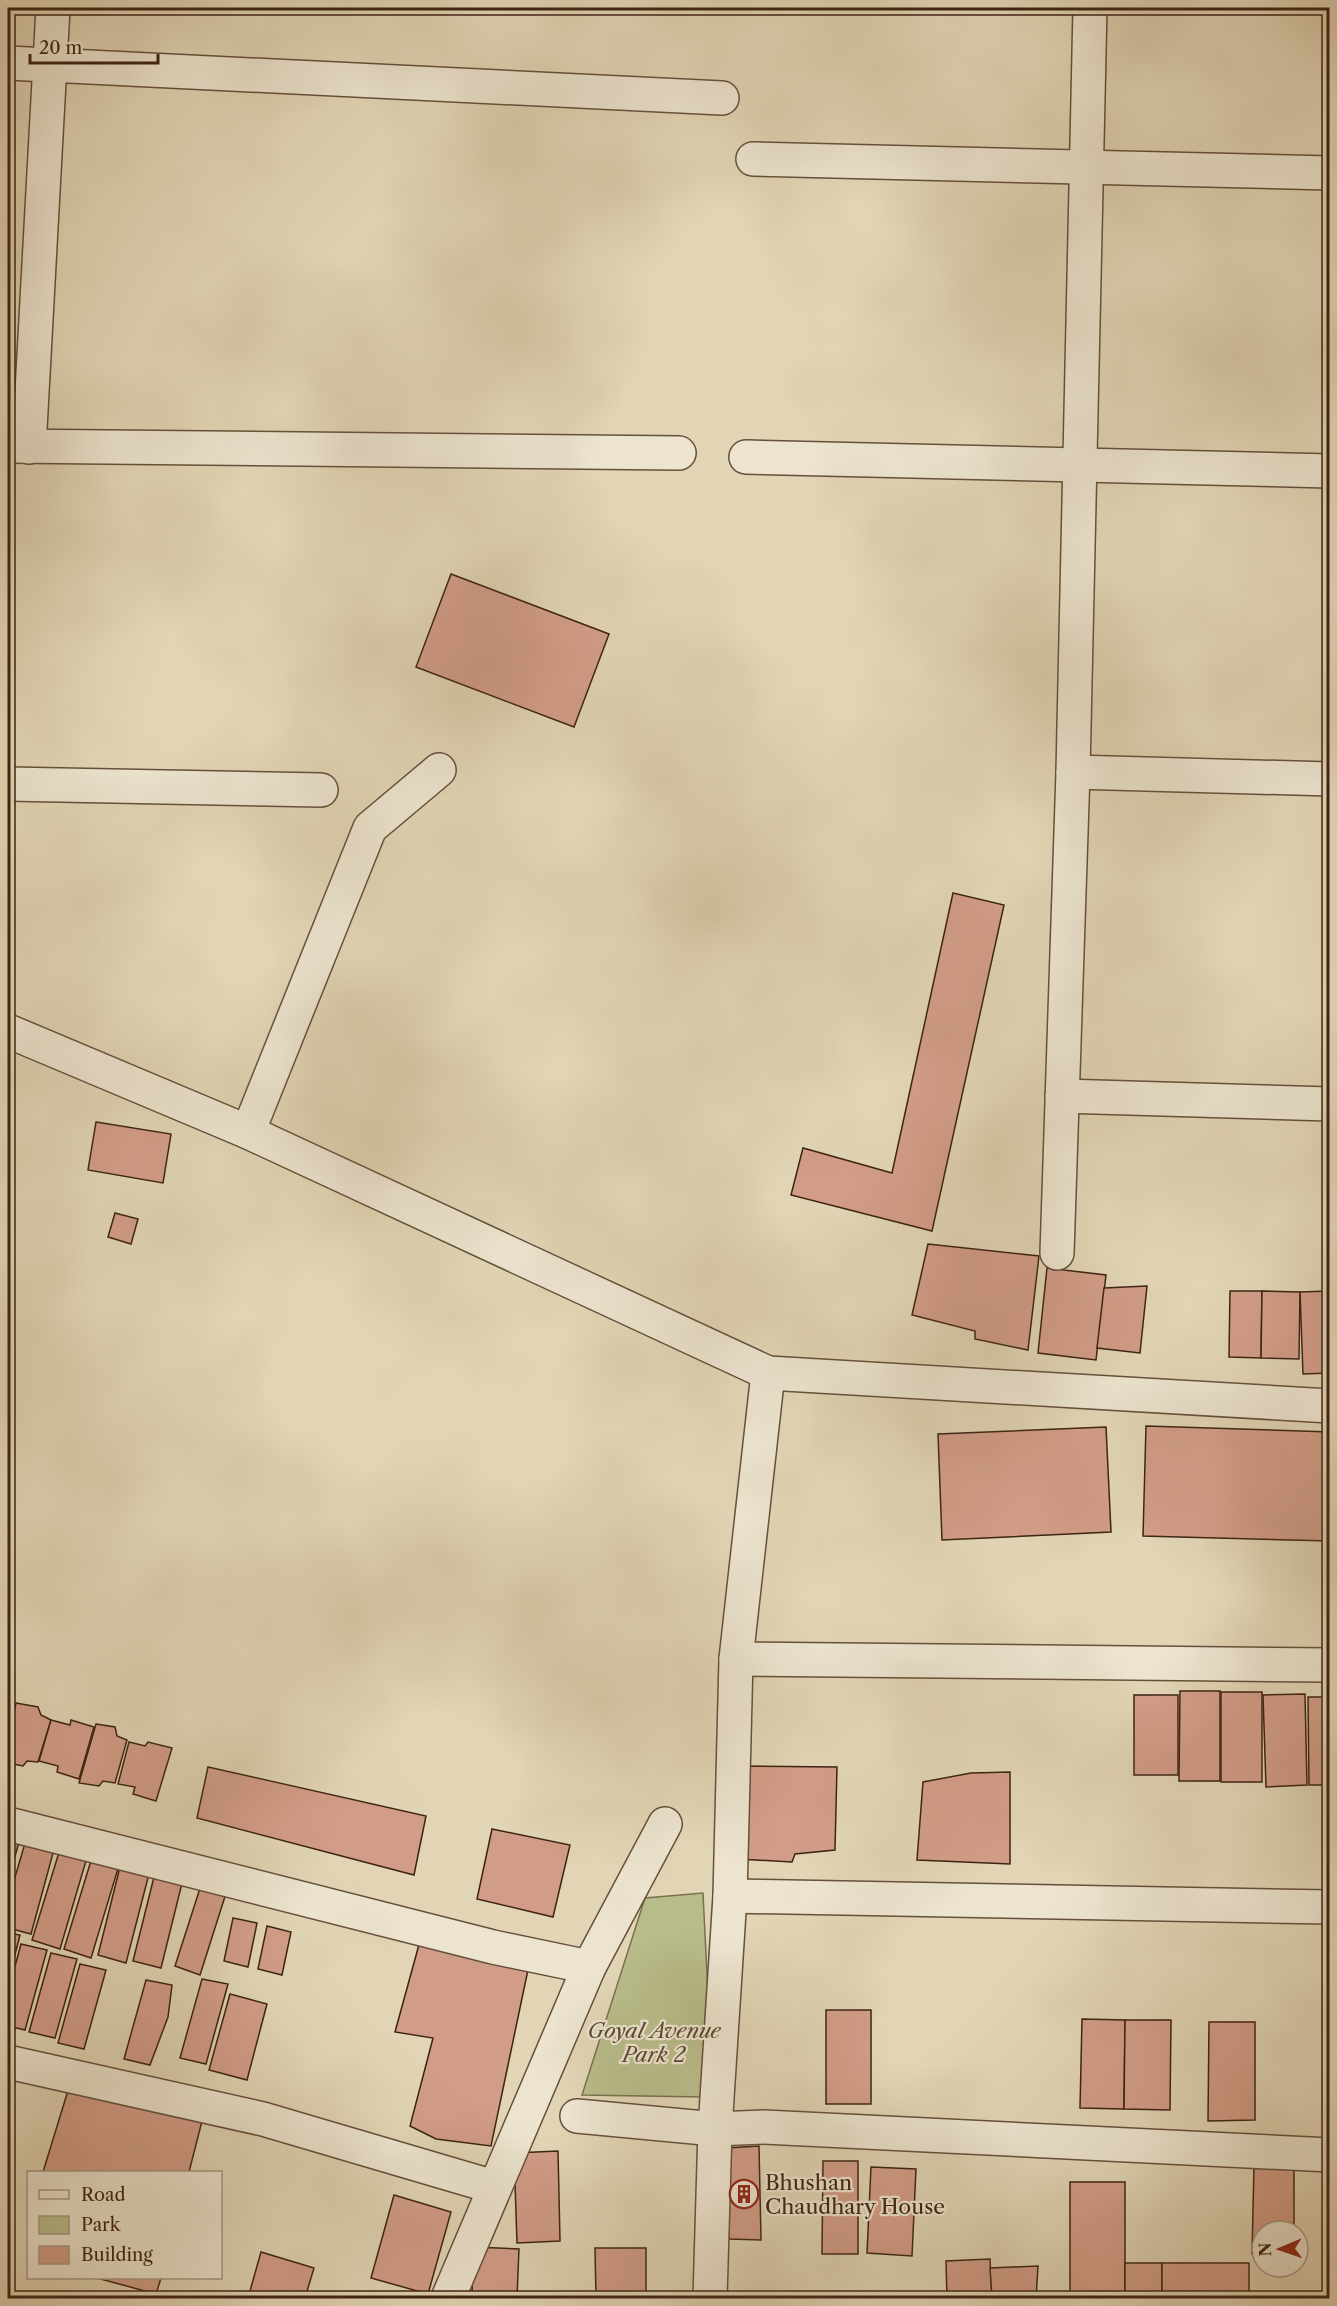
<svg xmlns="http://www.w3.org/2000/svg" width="1337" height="2306" viewBox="0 0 1337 2306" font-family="'Libre Caslon Text',serif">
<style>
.green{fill:#b8bc8a;stroke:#7a704f;stroke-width:1.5}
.building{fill:#d29d88;stroke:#3d2314;stroke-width:1.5}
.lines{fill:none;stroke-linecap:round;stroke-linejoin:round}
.minor-casing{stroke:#66503c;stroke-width:36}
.minor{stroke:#ece4cf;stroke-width:33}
.labels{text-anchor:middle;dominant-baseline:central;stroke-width:4.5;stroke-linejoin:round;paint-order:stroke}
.park-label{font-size:21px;font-style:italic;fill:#5c4932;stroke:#ece4cf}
.poi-label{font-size:21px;fill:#3d2314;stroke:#ece4cf;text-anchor:start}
</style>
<rect width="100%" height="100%" fill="#e1d5b5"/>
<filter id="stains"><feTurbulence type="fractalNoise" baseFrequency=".00333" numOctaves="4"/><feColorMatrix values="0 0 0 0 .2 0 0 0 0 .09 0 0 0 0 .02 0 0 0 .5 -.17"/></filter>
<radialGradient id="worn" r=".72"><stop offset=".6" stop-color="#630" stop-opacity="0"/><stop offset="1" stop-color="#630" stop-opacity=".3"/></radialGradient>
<polygon class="green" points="703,1893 708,1995 704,2097 582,2095 645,1898"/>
<g class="building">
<polygon points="451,574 609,634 574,727 416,667"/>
<polygon points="953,893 1004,905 932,1231 791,1195 803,1148 892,1173"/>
<polygon points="96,1122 171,1134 163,1183 88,1170"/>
<polygon points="115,1213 138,1219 131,1244 108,1237"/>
<polygon points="928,1244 1039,1256 1028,1350 975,1339 975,1331 912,1315"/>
<polygon points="1047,1268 1106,1275 1096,1360 1038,1353"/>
<polygon points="1147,1286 1140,1353 1097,1348 1104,1288"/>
<polygon points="1230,1291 1262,1291 1261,1358 1229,1357"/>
<polygon points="1262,1291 1300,1292 1299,1359 1261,1358"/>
<polygon points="1330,1291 1330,1373 1303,1374 1300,1292"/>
<polygon points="1146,1426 1330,1432 1330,1541 1143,1536"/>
<polygon points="1106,1427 1111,1532 942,1540 938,1434"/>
<polygon points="1180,1691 1220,1691 1220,1781 1179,1781"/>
<rect x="1221" y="1692" width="41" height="90"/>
<polygon points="1305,1694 1307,1785 1266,1787 1263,1695"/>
<rect x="1134" y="1695" width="44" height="80"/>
<polygon points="1308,1697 1330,1697 1330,1785 1309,1785"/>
<polygon points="16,1703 38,1707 41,1715 51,1720 38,1762 27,1761 23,1766 8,1763 8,1742"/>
<polygon points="51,1720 70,1725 71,1720 94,1727 79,1779 57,1772 58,1766 39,1761"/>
<polygon points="96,1724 115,1727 117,1736 127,1740 115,1783 103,1781 99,1786 79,1783"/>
<polygon points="129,1742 145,1746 148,1742 172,1748 156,1801 133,1794 135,1787 118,1784"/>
<polygon points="740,1766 837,1767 835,1850 795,1854 792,1862 739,1859"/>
<polygon points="208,1767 426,1816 414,1875 197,1818"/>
<polygon points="1010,1772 1010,1864 917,1860 923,1782 971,1773"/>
<polygon points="492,1829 570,1845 553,1917 477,1899"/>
<polygon points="8,1831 21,1834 8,1883"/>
<polygon points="28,1833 56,1842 31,1934 8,1928 8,1901"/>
<polygon points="61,1846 88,1854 60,1949 32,1940"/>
<polygon points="93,1854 120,1862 91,1958 64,1949"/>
<polygon points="122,1859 151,1866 126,1963 98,1955"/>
<polygon points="156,1869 184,1875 161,1968 133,1961"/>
<polygon points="203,1879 228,1887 200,1975 175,1966"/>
<polygon points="233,1918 257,1923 248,1967 224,1961"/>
<polygon points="267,1926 291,1932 282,1975 258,1969"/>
<polygon points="8,1933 20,1935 8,1982"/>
<polygon points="420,1941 529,1965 491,2146 436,2139 410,2126 433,2038 395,2032"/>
<polygon points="21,1944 47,1950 25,2030 8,2026 8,1992"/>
<polygon points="51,1953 77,1959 55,2038 29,2032"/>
<polygon points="80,1964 106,1970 84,2049 58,2043"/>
<polygon points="202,1979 228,1984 206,2064 180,2058"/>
<polygon points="146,1980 172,1985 168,2017 150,2065 124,2059"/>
<polygon points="230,1994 267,2004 247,2080 209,2070"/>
<rect x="826" y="2010" width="45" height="94"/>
<polygon points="1082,2019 1125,2020 1124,2109 1080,2108"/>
<polygon points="1125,2020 1171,2020 1170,2110 1124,2109"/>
<polygon points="1209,2022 1255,2022 1255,2120 1208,2121"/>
<polygon points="70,2084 202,2121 189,2172 43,2172"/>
<polygon points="759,2146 761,2240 729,2239 727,2148"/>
<polygon points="558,2151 560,2241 517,2243 514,2153"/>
<polygon points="823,2161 858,2161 858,2254 822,2254"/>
<polygon points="1254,2166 1294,2167 1294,2231 1262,2231 1262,2254 1252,2254"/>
<polygon points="871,2167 916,2169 912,2256 867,2253"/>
<rect x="1070" y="2182" width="55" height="116"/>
<polygon points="394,2195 451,2212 428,2294 371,2278"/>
<polygon points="473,2247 519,2249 517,2298 472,2298"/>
<polygon points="595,2248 646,2248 646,2298 596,2298"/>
<polygon points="261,2252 314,2268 305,2298 248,2298"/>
<polygon points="990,2259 992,2298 947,2298 946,2261"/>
<rect x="1125" y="2263" width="37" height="35"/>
<rect x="1162" y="2263" width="87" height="35"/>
<polygon points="1038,2266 1036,2298 992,2298 990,2268"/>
<polygon points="97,2278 161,2278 156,2294"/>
</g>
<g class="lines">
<g class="minor-casing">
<g id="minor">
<polyline points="8,63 722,98"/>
<polyline points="753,159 1330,173"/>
<polyline points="8,446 679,453"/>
<polyline points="29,447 53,8"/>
<polyline points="746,457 1330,471"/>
<polyline points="1073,772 1330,779"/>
<polyline points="8,784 321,790"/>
<polyline points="8,1031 248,1132 768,1373 1330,1406"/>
<polyline points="1062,1096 1330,1104"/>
<polyline points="248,1132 370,828 439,770"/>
<polyline points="1057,1253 1073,772 1090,8"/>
<polyline points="736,1659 1330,1665"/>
<polyline points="8,1824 493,1947 589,1967"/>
<polyline points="730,1896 1330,1907"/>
<polyline points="8,2062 263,2119 494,2187"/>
<polyline points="577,2116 715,2129 764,2127 1330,2155"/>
<polyline points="448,2298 589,1967 665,1824"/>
<polyline points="710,2298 715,2129 730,1896 736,1659 768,1373"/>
</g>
</g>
<use href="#minor" class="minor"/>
</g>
<defs>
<g id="building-ring" transform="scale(1.5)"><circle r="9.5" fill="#ece4cf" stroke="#8f2418" stroke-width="1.5"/><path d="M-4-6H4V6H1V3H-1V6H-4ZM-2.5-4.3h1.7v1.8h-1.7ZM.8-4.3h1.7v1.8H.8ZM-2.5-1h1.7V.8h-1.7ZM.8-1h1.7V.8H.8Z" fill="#8f2418"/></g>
</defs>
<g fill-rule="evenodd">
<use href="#building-ring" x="744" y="2194"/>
</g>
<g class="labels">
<g class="park-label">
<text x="654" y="2030">Goyal Avenue<tspan x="654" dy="24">Park 2</tspan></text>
</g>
<g class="poi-label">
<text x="765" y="2182">Bhushan<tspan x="765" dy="24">Chaudhary House</tspan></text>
</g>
</g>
<rect width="1337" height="2306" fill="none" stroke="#e1d5b5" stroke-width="30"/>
<rect x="9" y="9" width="1319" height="2288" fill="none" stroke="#3d2314" stroke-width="3"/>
<rect x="15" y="15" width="1307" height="2276" fill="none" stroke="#3d2314" stroke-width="1.5"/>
<rect x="27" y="2171" width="195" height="108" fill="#ece4cf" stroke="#a69784" stroke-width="1.5"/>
<rect x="39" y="2190" width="30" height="9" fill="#ece4cf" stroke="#a69784" stroke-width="1.5"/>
<text x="81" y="2201" font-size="18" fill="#3d2314">Road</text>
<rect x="39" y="2216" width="30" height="18" fill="#b8bc8a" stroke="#a69784" stroke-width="1.5"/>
<text x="81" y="2231" font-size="18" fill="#3d2314">Park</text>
<rect x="39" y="2246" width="30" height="18" fill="#d29d88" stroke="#a69784" stroke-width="1.5"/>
<text x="81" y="2261" font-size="18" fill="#3d2314">Building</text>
<g transform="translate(1280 2249) rotate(268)"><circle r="28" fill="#ece4cf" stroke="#a69784" stroke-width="1.5"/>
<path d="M0-4.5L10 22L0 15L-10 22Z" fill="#8f2418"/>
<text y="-9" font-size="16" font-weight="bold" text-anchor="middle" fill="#3d2314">N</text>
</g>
<path d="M30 54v9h128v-9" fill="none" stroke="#3d2314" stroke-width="3"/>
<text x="39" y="54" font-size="18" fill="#3d2314" stroke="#ece4cf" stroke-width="4.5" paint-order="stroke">20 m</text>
<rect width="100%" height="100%" filter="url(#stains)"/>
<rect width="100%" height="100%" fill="url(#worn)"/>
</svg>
